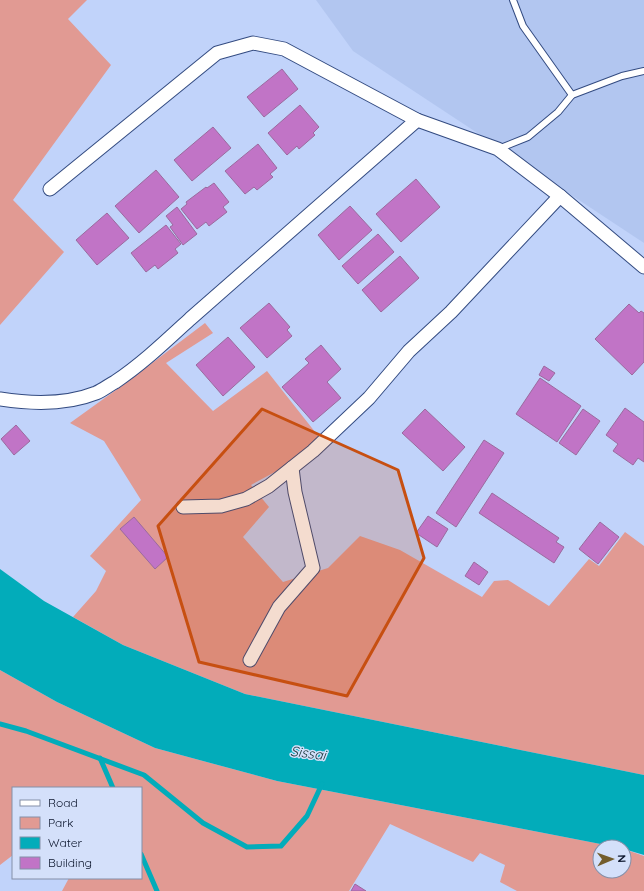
<svg xmlns="http://www.w3.org/2000/svg" width="644" height="891" viewBox="0 0 644 891" font-family="Quicksand,sans-serif">
<style>
.built{fill:#b2c6f0}
.green{fill:#e19a93}
.water{fill:#02acba}
.lines{fill:none;stroke-linecap:round;stroke-linejoin:round}
.stream{stroke:#02acba;stroke-width:5}
.building{fill:#c174c6;stroke:#9b6a9e}
.lane-casing{stroke:#334b81;stroke-width:8}
.street-casing{stroke:#334b81;stroke-width:15}
.lane{stroke:#fff;stroke-width:6}
.street{stroke:#fff;stroke-width:13}
.marked{fill:#c74f11;fill-opacity:0.2;stroke:#c74f11;stroke-width:3;stroke-linejoin:round}
.labels{text-anchor:middle;dominant-baseline:central;stroke-width:3;stroke-linejoin:round;paint-order:stroke}
.water-label{font-size:14px;font-style:italic;fill:#203d40;stroke:#d4e0fa}
</style>
<rect width="100%" height="100%" fill="#c1d3fa"/>
<polygon class="built" points="316,0 644,0 644,243 353,51"/>
<g class="green">
<polygon points="0,0 87,0 68,19 111,65 13,200 64,252 0,325"/>
<polygon points="205,323 213,333 166,363 213,411 267,371 319,437 286,466 251,485 269,507 243,537 283,582 328,568 360,536 400,550 482,597 494,581 508,580 549,606 589,559 599,566 625,532 644,546 644,775 245,694 123,645 73,617 96,591 106,571 90,556 141,500 104,441 70,423 127,382"/>
<polygon points="0,670 57,702 155,748 277,781 616,847 600,847 600,871 624,871 624,849 644,856 644,891 517,891 500,882 505,865 480,853 473,862 390,824 349,891 62,891 69,878 141,878 141,788 13,788 13,855 0,865"/>
</g>
<polygon class="water" points="0,569 44,601 123,645 245,694 644,775 644,855 624,849 624,847 616,847 277,781 155,748 57,702 0,670"/>
<g class="lines">
<g class="stream">
<polyline points="0,724 26,731 144,775 203,823 247,847 281,846 307,816 322,784"/>
<polyline points="100,758 113,788"/>
<polyline points="141,854 157,891"/>
</g>
</g>
<g class="building">
<polygon points="282,69 298,89 264,117 247,97"/>
<polygon points="300,105 319,127 313,133 315,135 299,149 297,146 287,155 268,133"/>
<polygon points="213,127 231,148 192,181 174,160"/>
<polygon points="258,144 277,168 270,174 273,177 257,190 254,187 245,194 225,171"/>
<polygon points="156,170 179,197 139,233 115,206"/>
<polygon points="416,179 440,207 401,242 376,214"/>
<polygon points="214,183 229,202 223,207 227,212 209,226 206,222 197,229 181,209 187,204 186,202 206,187 207,188"/>
<polygon points="350,206 372,230 339,260 318,235"/>
<polygon points="177,207 197,234 183,245 170,227 173,225 166,216"/>
<polygon points="107,213 129,238 97,265 76,240"/>
<polygon points="166,225 181,244 175,249 178,253 158,269 155,265 146,272 131,253"/>
<polygon points="378,234 394,252 358,284 342,266"/>
<polygon points="400,256 419,278 381,312 362,290"/>
<polygon points="269,303 290,327 287,330 292,336 267,358 240,328"/>
<polygon points="629,304 639,313 641,311 644,313 644,362 632,375 595,339"/>
<polygon points="228,337 255,367 223,396 196,365"/>
<polygon points="321,345 341,369 327,382 341,398 313,422 282,387 309,363 305,359"/>
<polygon points="544,366 555,373 549,381 539,375"/>
<polygon points="540,378 581,406 557,442 516,414"/>
<polygon points="625,408 644,422 644,462 638,458 633,465 613,451 618,444 606,435"/>
<polygon points="425,409 465,447 443,471 402,433"/>
<polygon points="583,409 600,421 576,455 559,443"/>
<polygon points="16,425 30,441 14,455 1,439"/>
<polygon points="484,440 504,453 456,527 436,513"/>
<polygon points="492,493 559,538 556,542 564,547 554,563 479,513"/>
<polygon points="428,516 448,529 437,547 416,533"/>
<polygon points="134,517 168,557 155,569 120,529"/>
<polygon points="600,522 619,537 598,564 579,549"/>
<polygon points="474,562 488,572 479,585 465,576"/>
<polygon points="355,884 366,891 351,891"/>
</g>
<g class="lines">
<g class="lane-casing">
<g id="lane">
<polyline points="513,0 523,26 572,95"/>
<polyline points="498,149 528,137 558,112 572,95 622,76 644,71"/>
</g>
</g>
<g class="street-casing">
<g id="street">
<polyline points="50,189 217,53 253,43 284,49 417,120 498,149 560,196"/>
<path d="M0,399C32,404 66,405 96,393C103,390 109,385 115,382C142,364 166,341 190,319L417,120"/>
<polyline points="183,507 221,506 246,499 269,486 313,451 369,398 409,351 451,312 560,196 644,267"/>
<polyline points="250,660 279,607 313,568 295,492 292,468"/>
</g>
</g>
<use href="#lane" class="lane"/>
<use href="#street" class="street"/>
</g>
<path class="marked" d="M262,409L398,470L424,558L347,696L199,662L158,526Z"/>
<g class="labels">
<g class="water-label">
<text transform="translate(308 753) rotate(7)">Sissai</text>
</g>
</g>
<rect x="12" y="787" width="130" height="92" fill="#d4e0fa" stroke="#848fa8"/>
<rect x="20" y="800" width="20" height="6" fill="#ffffff" stroke="#848fa8"/>
<text x="48" y="807" font-size="12" fill="#0b152c">Road</text>
<rect x="20" y="817" width="20" height="12" fill="#e19a93" stroke="#848fa8"/>
<text x="48" y="827" font-size="12" fill="#0b152c">Park</text>
<rect x="20" y="837" width="20" height="12" fill="#02acba" stroke="#848fa8"/>
<text x="48" y="847" font-size="12" fill="#0b152c">Water</text>
<rect x="20" y="857" width="20" height="12" fill="#c174c6" stroke="#848fa8"/>
<text x="48" y="867" font-size="12" fill="#0b152c">Building</text>
<g transform="translate(612 859) rotate(88)"><circle r="19" fill="#d4e0fa" stroke="#848fa8"/>
<path d="M0-3L7 15L0 10L-7 15Z" fill="#735d2d"/>
<text y="-6" font-size="11" font-weight="bold" text-anchor="middle" fill="#0b152c">N</text>
</g>
</svg>
